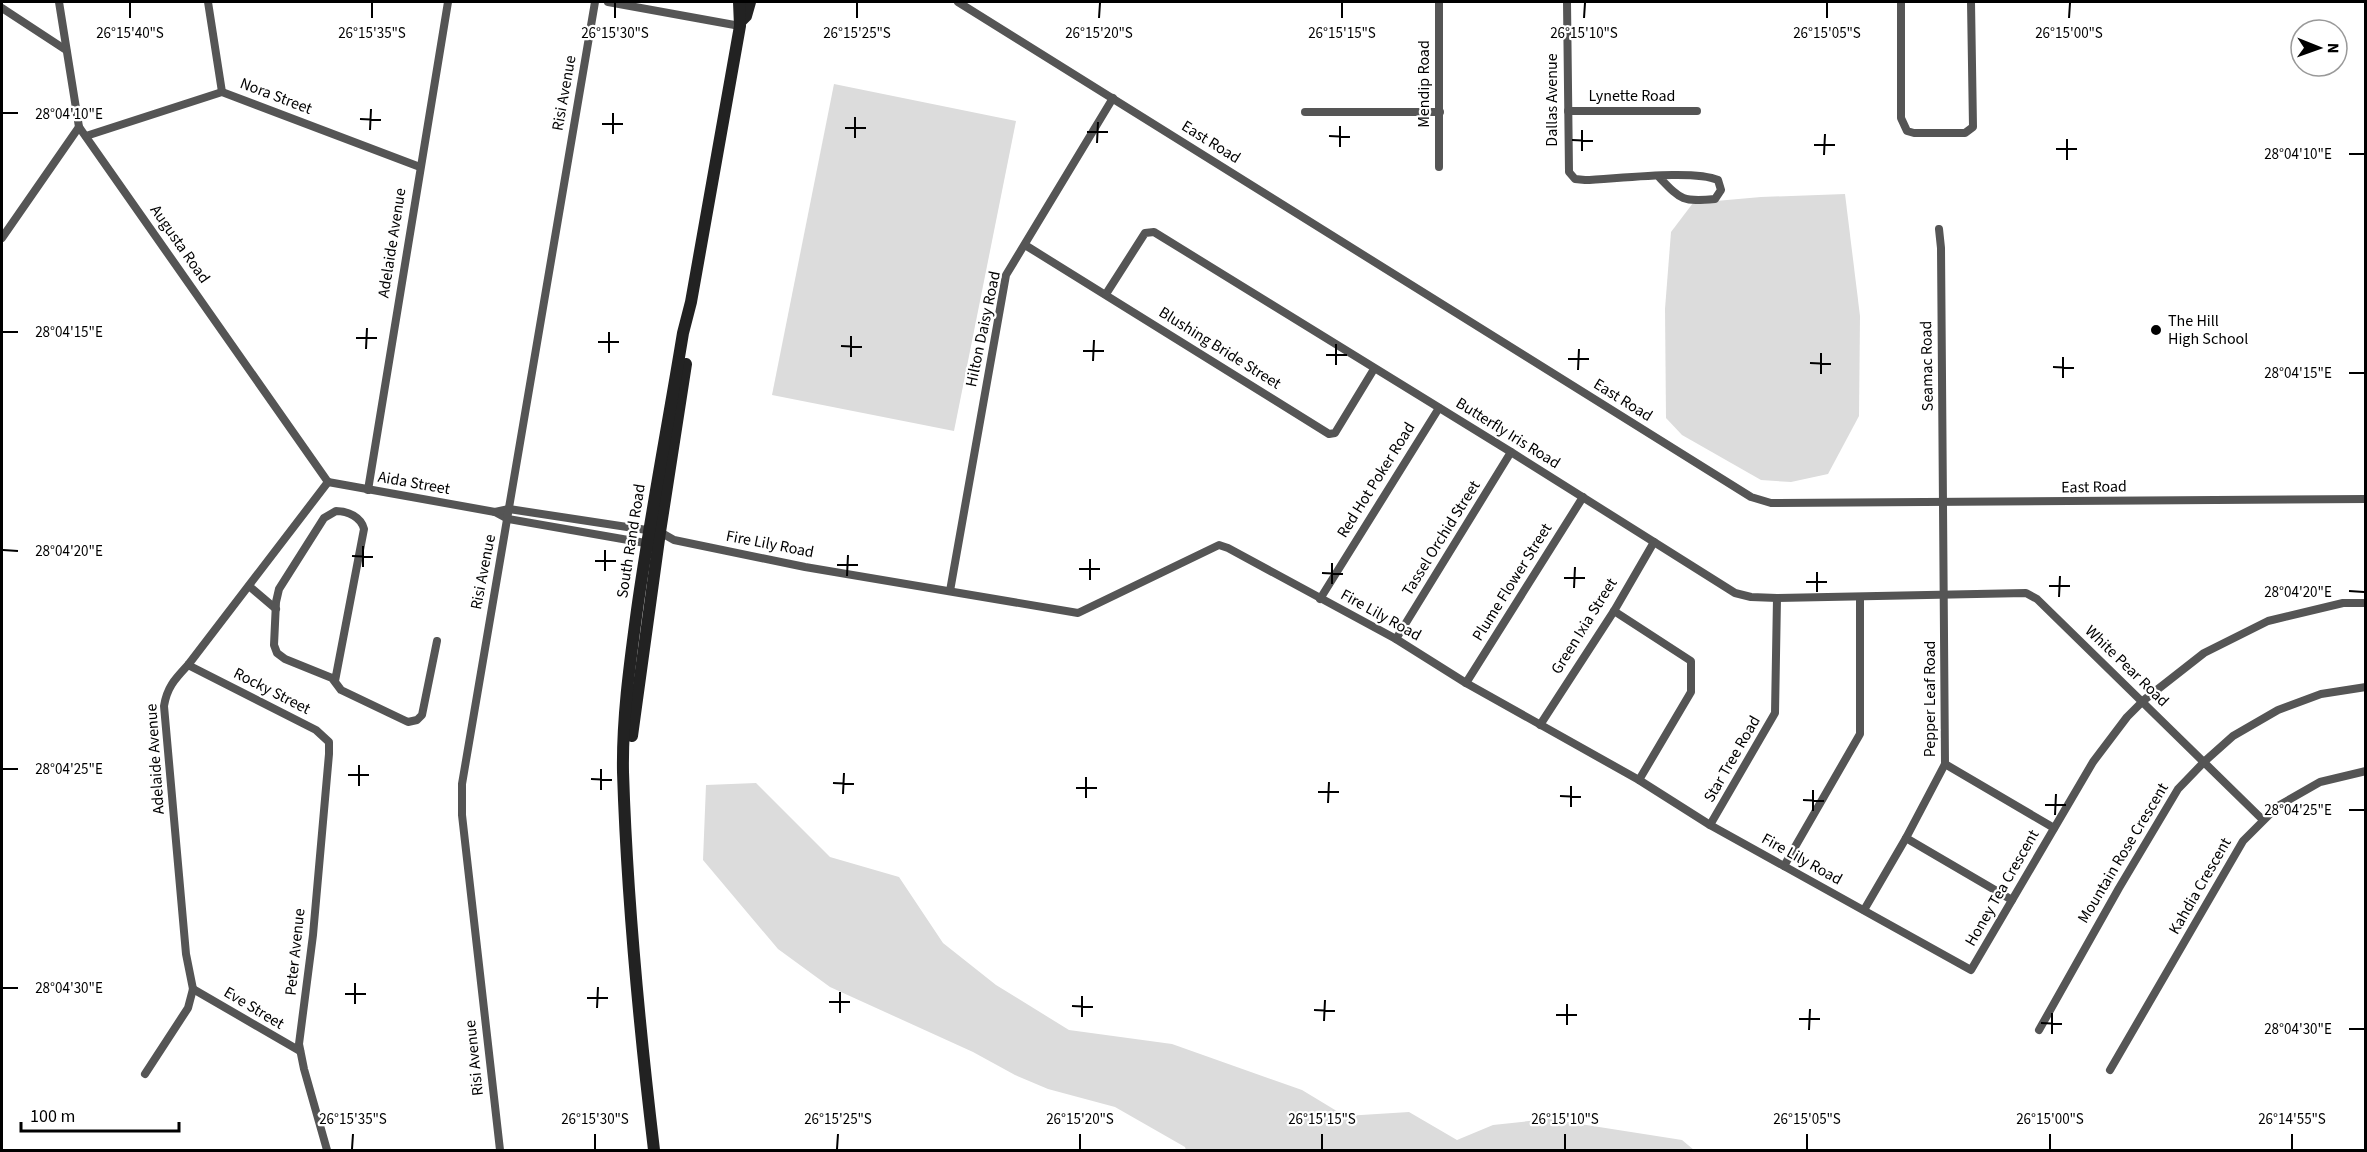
<svg xmlns="http://www.w3.org/2000/svg" width="2367" height="1152" viewBox="0 0 2367 1152" font-family="'Source Sans 3',sans-serif">
<style>
.green{fill:#dcdcdc}
.lines{fill:none;stroke-linecap:round;stroke-linejoin:round}
.minor{stroke:#555;stroke-width:8}
.secondary{stroke:#222;stroke-width:12}
.ticks{fill:none;stroke:#000;stroke-width:2}
.poi-dot{fill:#000;stroke:#fff;stroke-width:2}
.labels{text-anchor:middle;dominant-baseline:central;stroke-width:4.5;stroke-linejoin:round;paint-order:stroke}
.street-label{font-size:16px;fill:#000;stroke:#fff}
.poi-label{font-size:16px;fill:#000;stroke:#fff;text-anchor:start}
.ticks-label{font-size:15px;text-anchor:middle;fill:#000;stroke:#fff;stroke-width:4.5;stroke-linejoin:round;paint-order:stroke}
</style>
<rect width="100%" height="100%" fill="#fff"/>
<g class="green">
<polygon points="834,84 1016,121 954,431 772,395"/>
<polygon points="1845,194 1860,316 1859,416 1828,474 1791,482 1761,480 1682,435 1666,418 1665,309 1671,232 1693,203 1761,197"/>
<polygon points="756,783 830,857 899,877 943,943 996,985 1069,1030 1172,1044 1302,1090 1345,1116 1409,1112 1457,1140 1493,1125 1548,1119 1682,1140 1694,1150 1186,1150 1185,1147 1115,1107 1048,1089 1015,1075 973,1052 830,987 778,949 703,860 706,785"/>
</g>
<g class="lines">
<g class="minor">
<polyline points="59,2 79,127 328,482"/>
<polyline points="208,2 222,92"/>
<polyline points="608,2 740,26"/>
<polyline points="958,2 1751,497 1771,503 2366,499"/>
<polyline points="1439,2 1439,167"/>
<path d="M1567,2L1569,172L1575,179L1585,180C1615,179 1694,169 1718,180L1721,190L1715,199C1682,202 1681,200 1659,177"/>
<polyline points="1901,2 1901,118 1907,131 1914,133 1965,133 1973,127 1971,2"/>
<polyline points="2,8 66,50"/>
<polyline points="1568,111 1697,111"/>
<polyline points="1305,112 1440,112"/>
<polyline points="86,136 222,92 420,167"/>
<polyline points="2,238 79,127"/>
<polyline points="1025,245 1329,434 1335,433 1374,369"/>
<polyline points="1106,294 1145,233 1154,232 1511,452 1735,593 1751,597 1777,598 2026,593 2037,599 2263,820"/>
<polyline points="328,482 495,512 508,519 651,544"/>
<polyline points="368,490 448,2"/>
<polyline points="495,512 509,509 660,532 674,540 805,567 1078,613 1219,545 1228,548 1396,639 1466,683 1639,780 1710,825 1971,970 2093,762 2127,717 2144,700 2204,653 2268,621 2343,603 2366,603"/>
<polyline points="249,586 276,609"/>
<polyline points="950,591 1006,275 1113,98"/>
<polyline points="1320,599 1439,408"/>
<polyline points="1614,611 1691,661 1691,692 1639,780"/>
<polyline points="1396,639 1511,452"/>
<polyline points="188,665 316,730 329,742 329,754 313,935 299,1044 304,1069 327,1150"/>
<path d="M335,681L364,529C361,517 348,511 336,511L324,518L279,589L276,602L274,645L277,653L285,659L332,678L341,690L408,722L417,720L422,715L437,641"/>
<polyline points="1466,683 1583,497"/>
<polyline points="1540,725 1614,611 1654,542"/>
<polyline points="1945,764 2054,828"/>
<polyline points="1710,825 1775,713 1777,598"/>
<polyline points="1906,838 2012,900"/>
<polyline points="1784,866 1860,734 1860,597"/>
<polyline points="1864,910 1906,838 1945,764 1941,248 1939,229"/>
<polyline points="193,989 300,1051"/>
<polyline points="2039,1030 2119,888 2178,789 2205,761 2233,736 2278,710 2321,694 2366,687"/>
<polyline points="2110,1070 2243,841 2278,806 2320,782 2366,771"/>
<path d="M145,1074L188,1008L193,989L186,954L164,706C167,687 175,679 188,665L328,482"/>
<polyline points="500,1150 462,815 462,784 595,2"/>
</g>
<g class="secondary">
<polyline points="740,22 746,16 750,2"/>
<polyline points="632,736 660,532 686,364"/>
<path d="M654,1150C639,1024 627,899 623,772C622,719 630,662 637,610C650,517 668,425 683,333L691,302L740,26L739,2"/>
</g>
</g>
<path class="ticks" d="M130,18V3M372,18V3M615,18V3M857,18V3M1099,18L1100,3M1342,18V3M1584,18L1585,3M1827,18V3M2069,18L2070,3M3,113H18M360,119L381,120M602,124H623M845,128H866M370,130L371,109M1087,132H1108M613,134V113M1329,136L1350,137M855,138V117M1572,140L1593,141M1097,143L1098,122M1814,145H1835M1340,147V126M2056,149H2077M1582,151V130M2349,154H2364M1824,155L1825,134M2067,160V139M3,332H18M356,338H377M598,342H619M841,346L862,347M366,349L367,328M1083,351H1104M609,353V332M1326,355H1347M851,357V336M1568,359H1589M1093,361L1094,340M1810,363L1831,364M1336,365V344M2053,367L2074,368M1578,370L1579,349M2349,373H2364M1821,374V353M2063,378V357M3,550L18,551M352,556L373,557M595,561H616M837,565H858M363,567V546M1079,569H1100M605,571V550M1322,573L1343,574M847,576L848,555M1564,578H1585M1090,580V559M1806,582H1827M1332,584V563M2049,586H2070M1574,588L1575,567M2349,591L2364,592M1817,592V572M2059,597L2060,576M3,769H18M348,775H369M591,779L612,780M833,783L854,784M359,786V765M1076,788H1097M601,790V769M1318,792H1339M843,794L844,773M1560,796L1581,797M1086,798V777M1803,800L1824,801M1328,803L1329,782M2045,805H2066M1571,807V786M2349,810H2364M1813,811V790M2055,815L2056,794M3,988H18M345,994H366M587,998H608M829,1002H850M355,1004V983M1072,1006L1093,1007M597,1008L598,987M1314,1010L1335,1011M840,1013V992M1556,1015H1577M1082,1017V996M1799,1019H1820M1324,1021L1325,1000M2041,1023L2062,1024M1567,1025V1004M2349,1029H2364M1809,1030L1810,1009M2052,1034V1013M352,1149L353,1134M595,1149V1134M837,1149L838,1134M1080,1149V1134M1322,1149V1134M1565,1149V1134M1807,1149V1134M2050,1149V1134M2292,1149V1134"/>
<circle class="poi-dot" cx="2156" cy="330" r="6"/>
<g class="labels">
<g class="street-label">
<text transform="translate(1424 84) rotate(-90)">Mendip Road</text>
<text transform="translate(564 93) rotate(-80)">Risi Avenue</text>
<text transform="translate(276 96) rotate(21)">Nora Street</text>
<text x="1632" y="96">Lynette Road</text>
<text transform="translate(1552 100) rotate(-90)">Dallas Avenue</text>
<text transform="translate(1211 142) rotate(32)">East Road</text>
<text transform="translate(392 243) rotate(-81)">Adelaide Avenue</text>
<text transform="translate(180 244) rotate(55)">Augusta Road</text>
<text transform="translate(983 329) rotate(-78)">Hilton Daisy Road</text>
<text transform="translate(1220 348) rotate(32)">Blushing Bride Street</text>
<text transform="translate(1927 366) rotate(-91)">Seamac Road</text>
<text transform="translate(1623 400) rotate(32)">East Road</text>
<text transform="translate(1508 433) rotate(32)">Butterfly Iris Road</text>
<text transform="translate(1376 480) rotate(-58)">Red Hot Poker Road</text>
<text transform="translate(414 483) rotate(10)">Aida Street</text>
<text transform="translate(2094 487) rotate(-1)">East Road</text>
<text transform="translate(1441 538) rotate(-58)">Tassel Orchid Street</text>
<text transform="translate(631 541) rotate(-81)">South Rand Road</text>
<text transform="translate(770 544) rotate(11)">Fire Lily Road</text>
<text transform="translate(483 572) rotate(-79)">Risi Avenue</text>
<text transform="translate(1512 582) rotate(-58)">Plume Flower Street</text>
<text transform="translate(1381 615) rotate(29)">Fire Lily Road</text>
<text transform="translate(1584 626) rotate(-58)">Green Ixia Street</text>
<text transform="translate(2127 666) rotate(44)">White Pear Road</text>
<text transform="translate(272 691) rotate(27)">Rocky Street</text>
<text transform="translate(1930 699) rotate(-90)">Pepper Leaf Road</text>
<text transform="translate(155 759) rotate(-94)">Adelaide Avenue</text>
<text transform="translate(1732 759) rotate(-60)">Star Tree Road</text>
<text transform="translate(2123 853) rotate(-59)">Mountain Rose Crescent</text>
<text transform="translate(1802 859) rotate(29)">Fire Lily Road</text>
<text transform="translate(2200 886) rotate(-60)">Kahdia Crescent</text>
<text transform="translate(2002 888) rotate(-60)">Honey Tea Crescent</text>
<text transform="translate(295 952) rotate(-84)">Peter Avenue</text>
<text transform="translate(254 1008) rotate(31)">Eve Street</text>
<text transform="translate(474 1058) rotate(-96)">Risi Avenue</text>
</g>
<g class="poi-label">
<text x="2168" y="321">The Hill<tspan x="2168" dy="18">High School</tspan></text>
</g>
</g>
<g class="ticks-label">
<text x="130" y="38">26°15'40"S</text>
<text x="372" y="38">26°15'35"S</text>
<text x="615" y="38">26°15'30"S</text>
<text x="857" y="38">26°15'25"S</text>
<text x="1099" y="38">26°15'20"S</text>
<text x="1342" y="38">26°15'15"S</text>
<text x="1584" y="38">26°15'10"S</text>
<text x="1827" y="38">26°15'05"S</text>
<text x="2069" y="38">26°15'00"S</text>
<text x="69" y="119">28°04'10"E</text>
<text x="2298" y="159">28°04'10"E</text>
<text x="69" y="337">28°04'15"E</text>
<text x="2298" y="378">28°04'15"E</text>
<text x="69" y="556">28°04'20"E</text>
<text x="2298" y="597">28°04'20"E</text>
<text x="69" y="774">28°04'25"E</text>
<text x="2298" y="815">28°04'25"E</text>
<text x="69" y="993">28°04'30"E</text>
<text x="2298" y="1034">28°04'30"E</text>
<text x="353" y="1124">26°15'35"S</text>
<text x="595" y="1124">26°15'30"S</text>
<text x="838" y="1124">26°15'25"S</text>
<text x="1080" y="1124">26°15'20"S</text>
<text x="1322" y="1124">26°15'15"S</text>
<text x="1565" y="1124">26°15'10"S</text>
<text x="1807" y="1124">26°15'05"S</text>
<text x="2050" y="1124">26°15'00"S</text>
<text x="2292" y="1124">26°14'55"S</text>
</g>
<rect width="2367" height="1152" fill="none" stroke="#000000" stroke-width="6"/>
<g transform="translate(2319 48) rotate(91)"><circle r="28" fill="#ffffff" stroke="#999999" stroke-width="1.5"/>
<path d="M0-4.5L10 22L0 15L-10 22Z" fill="#000000"/>
<text y="-9" font-size="16" font-weight="bold" text-anchor="middle" fill="#000000">N</text>
</g>
<path d="M21 1122v9h158v-9" fill="none" stroke="#000000" stroke-width="3"/>
<text x="30" y="1122" font-size="18" fill="#000000" stroke="#ffffff" stroke-width="4.5" paint-order="stroke">100 m</text>
</svg>
